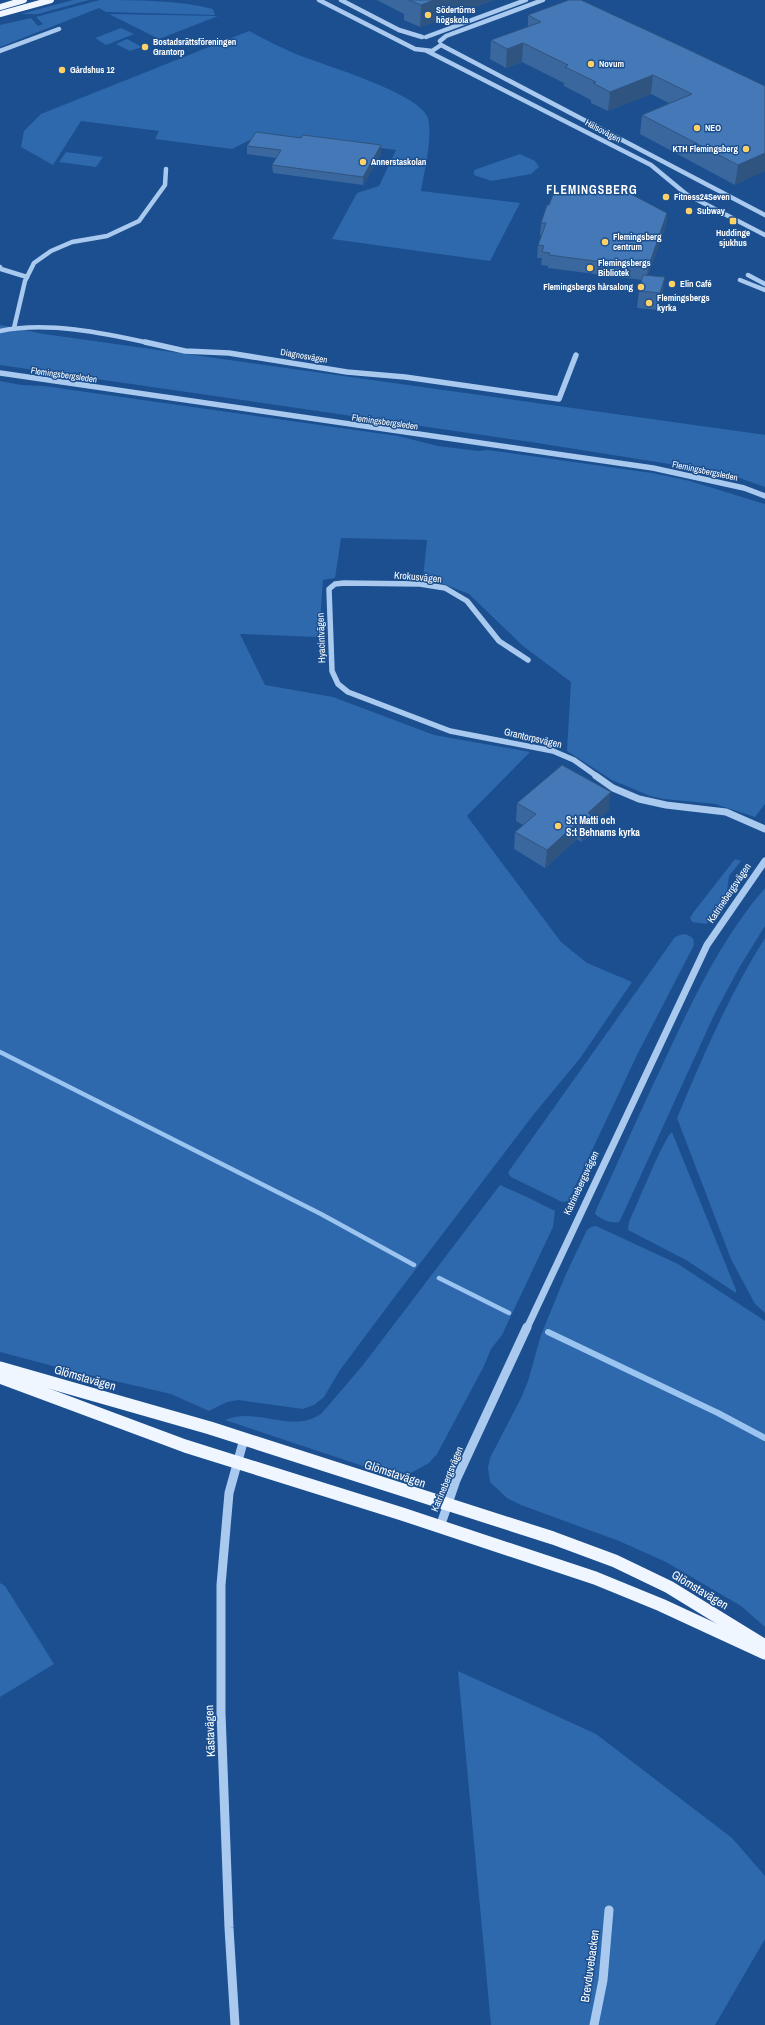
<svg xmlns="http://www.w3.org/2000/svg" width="765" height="2025" viewBox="0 0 765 2025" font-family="'Archivo Narrow',sans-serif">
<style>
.green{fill:#2e69ad}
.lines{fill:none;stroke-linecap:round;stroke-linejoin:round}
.stream-far1{stroke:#9cc4f0;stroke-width:4.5}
.stream{stroke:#9cc4f0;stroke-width:6}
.minor-far3{stroke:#a9c9ee;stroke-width:4.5}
.minor-far2{stroke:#a9c9ee;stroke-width:5.5}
.minor-far1{stroke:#a9c9ee;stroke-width:7}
.minor{stroke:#a9c9ee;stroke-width:9}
.major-far1{stroke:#f0f6ff;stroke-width:6}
.major{stroke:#f0f6ff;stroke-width:13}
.wall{fill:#3a679d}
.shaded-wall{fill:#305480}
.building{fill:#4478b7;stroke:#305480}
.poi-dot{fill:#ffd166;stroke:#1b4f8f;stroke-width:1.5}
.labels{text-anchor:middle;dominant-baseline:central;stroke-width:3;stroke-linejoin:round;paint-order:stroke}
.far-poi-label{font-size:9px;font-weight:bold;fill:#fff;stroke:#1b4f8f;text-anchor:start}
.far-street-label{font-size:9px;fill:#fff;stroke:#1b4f8f}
.street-label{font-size:10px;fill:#fff;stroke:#1b4f8f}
.poi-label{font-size:10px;font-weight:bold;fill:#fff;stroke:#1b4f8f;text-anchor:start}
.far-district-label{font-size:12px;font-weight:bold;letter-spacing:1px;fill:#fff;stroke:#1b4f8f}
.near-street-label{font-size:12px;fill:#fff;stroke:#1b4f8f}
</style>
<rect width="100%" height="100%" fill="#1b4f8f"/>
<g class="green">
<polygon points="73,0 89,0 38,14 21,14"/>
<path d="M100,0C137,0 178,0 213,9L215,15L106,12L99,8L0,47V25L31,18L38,26L43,24L36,17Z"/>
<polygon points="109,14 218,16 159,39"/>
<polygon points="121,28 134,34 106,45 95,38"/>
<path d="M249,31C264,39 280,47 296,54C323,65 416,92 427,116C434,131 424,174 421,191L520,203L490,261L332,239L357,193L379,186L396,150L264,133L232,149L155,139L159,131L81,121L53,165L21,147L24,131L41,114Z"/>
<polygon points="127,39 142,47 130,51 116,44"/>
<polygon points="66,152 103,157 96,167 59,162"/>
<polygon points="520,154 535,161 539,167 531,174 491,181 474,175 474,170"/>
<polygon points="0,325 44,334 765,435 765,487 726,473 531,442 0,365"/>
<polygon points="0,381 21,385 44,386 398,436 438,446 478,451 488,450 652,473 690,481 765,504 765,804 755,817 715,804 664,799 650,796 612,780 567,751 571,682 523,646 469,594 436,581 423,578 427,540 341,538 335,578 323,580 319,637 240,634 265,685 333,697 434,735 530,752 467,816 561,942 587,963 632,982 581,1057 534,1114 393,1299 340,1370 324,1397 314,1405 303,1409 238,1400 227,1402 209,1411 171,1394 72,1371 0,1352"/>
<polygon points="735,859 741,861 729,876 726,898 711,919 706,924 692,922 690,918 693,913"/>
<path d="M765,888V926L739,968L715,1013L624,1212L619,1222C612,1224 600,1219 595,1214L596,1210C620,1158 643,1105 668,1053C695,995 723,936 765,888Z"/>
<path d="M683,934C691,935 696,939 693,947L638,1053L568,1201L562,1202L511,1177L508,1173L509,1171L675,937Z"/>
<path d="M765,938V1313L755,1304L731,1259L677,1118C703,1056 729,995 765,938Z"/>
<path d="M672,1132L736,1290V1293L686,1260L628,1230L629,1222C636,1208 664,1137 672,1132Z"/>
<path d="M500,1185L529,1198L555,1211L553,1227L502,1335L491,1349L484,1366L437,1454L429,1463L411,1473L381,1472L225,1420C256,1406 294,1435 322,1413L363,1365Z"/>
<polygon points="596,1226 678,1264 765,1321 765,1627 741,1606 666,1562 619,1541 521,1505 507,1498 490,1482 488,1468 490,1458 522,1396 528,1381 541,1335 566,1274 587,1230 591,1227"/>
<polygon points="0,1583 5,1586 54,1664 0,1697"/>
<polygon points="458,1671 596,1734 732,1838 765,1876 765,1939 715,2025 491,2025"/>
</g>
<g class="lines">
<g class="stream-far1">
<polyline points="0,1052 321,1214 414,1265"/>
<polyline points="439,1278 509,1313"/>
</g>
<polyline class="stream" points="548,1332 718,1413 765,1438"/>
<g class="minor-far3">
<polyline points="319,0 415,49 432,51 441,45"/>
<polyline points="341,0 399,30 422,37"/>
<polyline points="426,37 526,0"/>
<polyline points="440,41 446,36 543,0"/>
<polyline points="441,45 765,215"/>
<polyline points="0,51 59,29"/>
<polyline points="427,51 651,165 686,194 765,235"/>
<polyline points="0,267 1,269 27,277"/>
<polyline points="748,275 765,284"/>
<polyline points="740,280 765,290"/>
<polyline points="14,328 25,281 34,263 51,251 72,242 107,236 139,221 165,185 166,169"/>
<path d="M0,331C46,321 104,333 149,343"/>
</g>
<g class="minor-far2">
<polyline points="145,342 185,351 229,353 347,372 405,377 559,399 576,355"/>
<polyline points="0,373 653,468 744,488 765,496"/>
<polyline points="528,660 499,641 467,601 445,588 420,584 344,583 335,584 329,589 332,671 338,684 348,692 450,731 553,751 574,760 598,777"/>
</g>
<g class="minor-far1">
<polyline points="596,776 613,788 639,799 666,805 726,812 765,829"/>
<polyline points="527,1328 707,945 765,861"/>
</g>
<g class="minor">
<polyline points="440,1527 456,1480 527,1327"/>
<polyline points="235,2025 229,1928 221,1713 221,1585 229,1493 244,1439"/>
<polyline points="594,2025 603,1980 609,1910"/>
</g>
<g class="major-far1">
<polyline points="0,7 24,0"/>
<polyline points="0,14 51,0"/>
</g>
<g class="major">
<polyline points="0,1368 210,1428 553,1538 615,1561 669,1587 765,1646"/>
<polyline points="0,1377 185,1446 402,1514 595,1578 661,1605 765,1653"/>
</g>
</g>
<g class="wall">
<polygon points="377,0 494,0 420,27 404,20 404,14"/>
<polygon points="528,15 765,86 735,185 640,134 642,115 669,103 651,94 608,111 591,103 591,100 564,86 564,83 522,62 506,68 490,59 491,40 528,27"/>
<polygon points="247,146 381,154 363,185 273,173 272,165 276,158 247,154"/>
<polygon points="667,213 666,226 648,275 663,294 658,310 637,308 639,291 642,280 548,268 548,266 541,265 542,258 537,258 538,245 542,236 540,235 541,223"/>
<polygon points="517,803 609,810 592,826 591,834 581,842 577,839 545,868 514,849 515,832 523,825 516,821"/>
</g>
<g class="shaded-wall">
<polygon points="434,0 494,0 420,27 421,5"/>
<polygon points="523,43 522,62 506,68 507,49"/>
<polygon points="653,75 651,94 608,111 610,92"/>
<polygon points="381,145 381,154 363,185 363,177"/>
<polygon points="765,153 765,171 735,185 738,165"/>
<polygon points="667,213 666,226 646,281 648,268"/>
<polygon points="665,277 663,294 658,310 660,293"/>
<polygon points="611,792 609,810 592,826 591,834 581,842 583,825 588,813"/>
<polygon points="578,822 577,839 545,868 547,850"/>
</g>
<g class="building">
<polygon points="409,0 434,0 421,5"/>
<polygon points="569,0 581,0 685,48 765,86 765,153 738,165 642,115 692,94 653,75 610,92 593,83 596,82 565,67 568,65 523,43 507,49 491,40 541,22 528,15"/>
<polygon points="256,132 301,138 303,135 381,145 363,177 272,165 281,150 247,146"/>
<polygon points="564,186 629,193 667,213 648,268 549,255 550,253 542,252 544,246 538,245 546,223 541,223 547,205 549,205 554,192 562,193"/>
<polygon points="643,275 665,277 660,293 639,291"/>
<polygon points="562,765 611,792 588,813 593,816 583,825 578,822 547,850 515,832 536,814 517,803"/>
</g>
<g class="poi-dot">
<circle cx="428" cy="15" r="4"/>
<circle cx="145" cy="47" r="4"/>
<circle cx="591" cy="64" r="4"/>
<circle cx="62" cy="70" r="4"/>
<circle cx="697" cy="128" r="4"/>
<circle cx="746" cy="149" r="4"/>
<circle cx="363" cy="162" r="4"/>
<circle cx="666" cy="197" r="4"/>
<circle cx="689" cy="211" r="4"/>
<rect x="729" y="217" width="8" height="8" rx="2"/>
<circle cx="605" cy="242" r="4"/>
<circle cx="590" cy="268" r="4"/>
<circle cx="672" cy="284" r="4"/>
<circle cx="641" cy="287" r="4"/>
<circle cx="649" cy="303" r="4"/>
<circle cx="558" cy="826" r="4"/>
</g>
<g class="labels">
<g class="far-poi-label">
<text x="436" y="10">Södertörns<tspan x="436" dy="10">högskola</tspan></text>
<text x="153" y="42">Bostadsrättsföreningen<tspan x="153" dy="10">Grantorp</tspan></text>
<text x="599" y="64">Novum</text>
<text x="70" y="70">Gårdshus 12</text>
<text x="705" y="128">NEO</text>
<text x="738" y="149" text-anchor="end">KTH Flemingsberg</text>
<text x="371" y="162">Annerstaskolan</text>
<text x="674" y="197">Fitness24Seven</text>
<text x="697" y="211">Subway</text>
<text x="733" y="233" text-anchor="middle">Huddinge<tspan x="733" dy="10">sjukhus</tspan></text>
<text x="613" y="237">Flemingsberg<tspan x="613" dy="10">centrum</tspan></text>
<text x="598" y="263">Flemingsbergs<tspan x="598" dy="10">Bibliotek</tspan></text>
<text x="680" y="284">Elin Café</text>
<text x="633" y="287" text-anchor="end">Flemingsbergs hårsalong</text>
<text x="657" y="298">Flemingsbergs<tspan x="657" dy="10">kyrka</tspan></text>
</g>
<g class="far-street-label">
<text transform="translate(603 131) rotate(28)">Hälsovägen</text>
<text transform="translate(304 356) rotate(10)">Diagnosvägen</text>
<text transform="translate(64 375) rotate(8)">Flemingsbergsleden</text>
<text transform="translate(385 422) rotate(8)">Flemingsbergsleden</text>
<text transform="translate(705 471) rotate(12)">Flemingsbergsleden</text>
</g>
<g class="street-label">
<text transform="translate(418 577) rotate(5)">Krokusvägen</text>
<text transform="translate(321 638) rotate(-92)">Hyacintvägen</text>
<text transform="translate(533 738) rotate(13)">Grantorpsvägen</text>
<text transform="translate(729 893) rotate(-56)">Katrinebergsvägen</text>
<text transform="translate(581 1183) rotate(-65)">Katrinebergsvägen</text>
<text transform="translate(447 1479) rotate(-68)">Katrinebergsvägen</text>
</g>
<g class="poi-label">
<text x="566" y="820">S:t Matti och<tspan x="566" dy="12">S:t Behnams kyrka</tspan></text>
</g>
<g class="far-district-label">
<text x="592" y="190">FLEMINGSBERG</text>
</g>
<g class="near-street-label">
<text transform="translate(85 1378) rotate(16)">Glömstavägen</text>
<text transform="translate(395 1474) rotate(18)">Glömstavägen</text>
<text transform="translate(700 1590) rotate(31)">Glömstavägen</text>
<text transform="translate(210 1731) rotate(-92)">Kästavägen</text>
<text transform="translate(590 1966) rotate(-82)">Brevduvebacken</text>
</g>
</g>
</svg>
